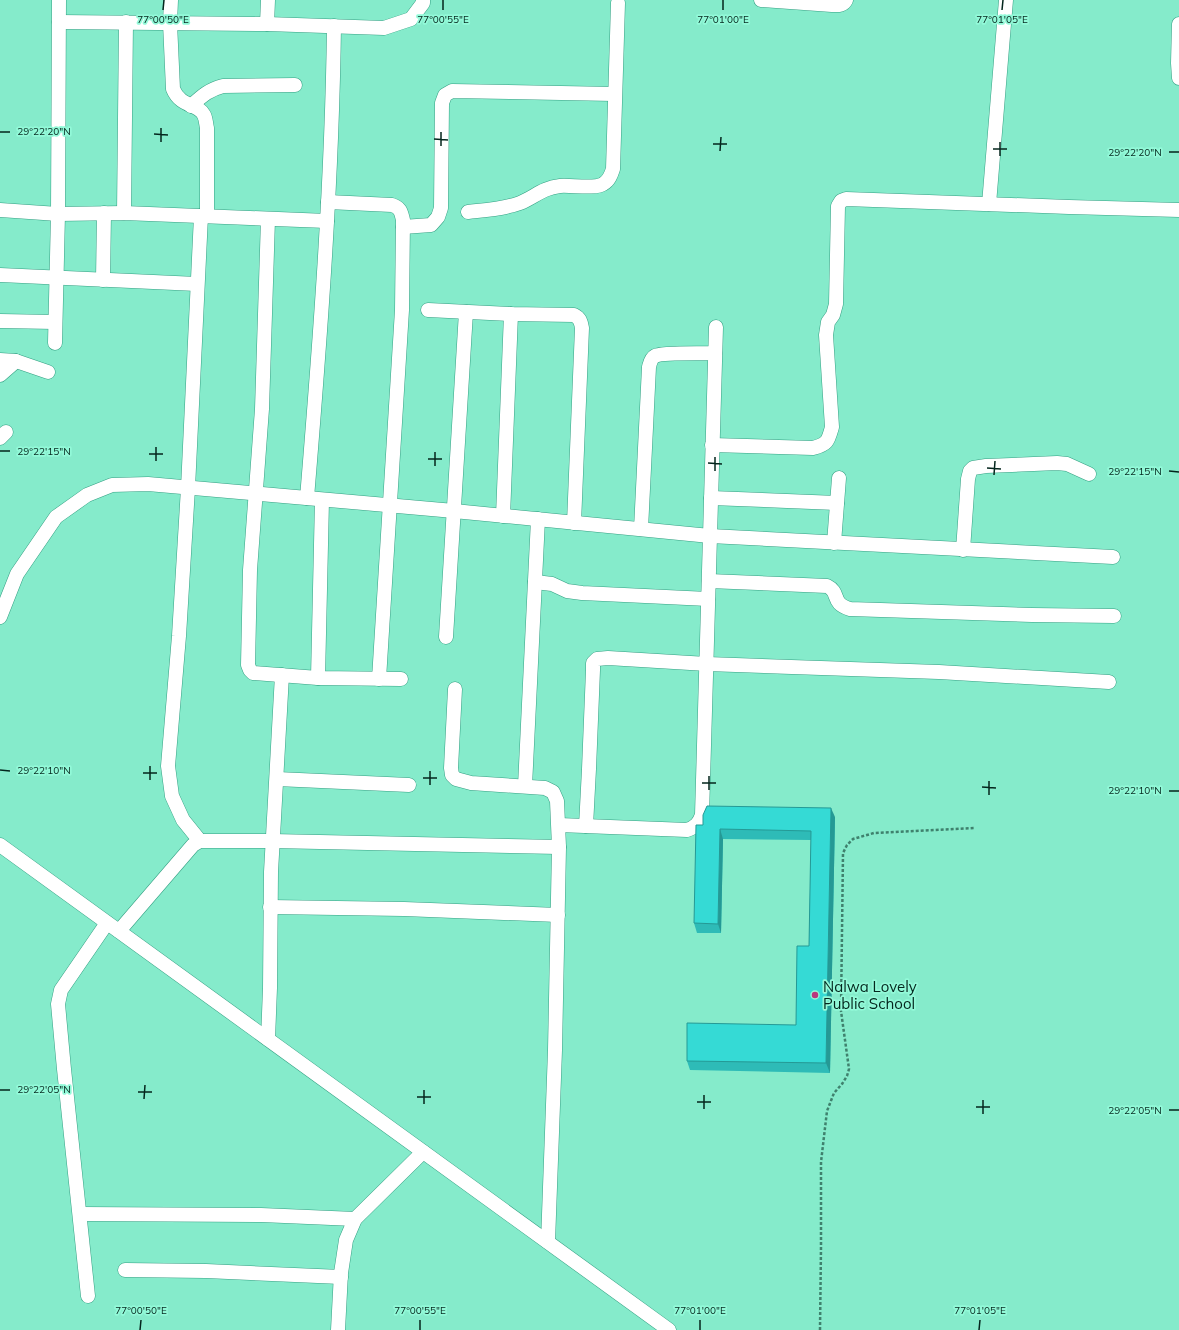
<svg xmlns="http://www.w3.org/2000/svg" width="1179" height="1330" viewBox="0 0 1179 1330" font-family="Mulish,sans-serif">
<style>
.lines{fill:none;stroke-linecap:round;stroke-linejoin:round}
.minor-casing{stroke:#34a083;stroke-width:15}
.path{stroke:#3f816d;stroke-width:2.5;stroke-dasharray:3 2;stroke-linecap:butt}
.minor{stroke:#fff;stroke-width:14}
.wall{fill:#2ebbb7}
.shaded-wall{fill:#259995}
.building{fill:#35dad5;stroke:#259995}
.ticks{fill:none;stroke:#04261d;stroke-width:1.5}
.poi-dot{fill:#ba367d;stroke:#92f9d8;stroke-width:1.5}
.labels{text-anchor:middle;dominant-baseline:central;stroke-width:3.5;stroke-linejoin:round;paint-order:stroke}
.poi-label{font-size:15px;fill:#04261d;stroke:#92f9d8;text-anchor:start}
.ticks-label{font-size:10px;text-anchor:middle;fill:#04261d;stroke:#92f9d8;stroke-width:3.5;stroke-linejoin:round;paint-order:stroke}
</style>
<rect width="100%" height="100%" fill="#85ebcb"/>
<g class="lines">
<g class="minor-casing">
<g id="minor">
<path d="M171,0L170,23L173,89C181,108 198,103 204,115C206,119 206,124 207,128V216"/>
<path d="M761,0L832,5C838,5 843,6 846,0"/>
<polyline points="59,22 267,24 384,28 411,19 423,3 423,0"/>
<polyline points="267,24 268,0"/>
<polyline points="1179,24 1178,63 1179,78"/>
<path d="M191,106C202,96 208,90 223,86L295,85"/>
<path d="M328,202L392,205C401,208 401,212 403,220L402,310L379,679"/>
<polyline points="989,204 1006,0"/>
<polyline points="0,210 58,214 124,213 327,221"/>
<path d="M468,212C486,210 504,209 520,203C535,197 542,188 560,186C570,185 596,189 603,184C609,181 611,175 613,169L618,3"/>
<polyline points="124,213 126,22"/>
<polyline points="268,219 262,409 250,570 248,665 250,670 253,673 318,678 401,679"/>
<polyline points="403,227 431,225 438,217 441,208 442,103 445,95 452,91 614,94"/>
<polyline points="0,275 197,284"/>
<polyline points="103,280 104,213"/>
<path d="M428,310L511,314L574,315C580,318 581,322 582,328L574,523"/>
<polyline points="0,321 55,322"/>
<polyline points="55,343 58,214 59,0"/>
<polyline points="0,360 16,361 48,372"/>
<polyline points="0,375 16,361"/>
<polyline points="0,438 6,432"/>
<path d="M712,445L813,448C828,444 828,441 832,427L826,335L828,322L833,315L836,304L838,206L841,201L846,199L1069,207L1179,210"/>
<path d="M307,498C320,341 332,184 334,26"/>
<polyline points="711,498 837,503"/>
<polyline points="503,516 511,314"/>
<path d="M641,529L649,367C650,363 651,358 655,356C663,352 704,354 715,353"/>
<polyline points="834,543 839,478"/>
<polyline points="963,550 968,479 970,471 973,468 986,466 1057,463 1067,464 1089,474"/>
<path d="M709,581L827,586C841,593 830,603 850,609L1032,615L1114,616"/>
<polyline points="535,582 552,584 567,591 582,593 708,599"/>
<polyline points="0,617 17,574 56,517 87,495 112,485 148,484 454,511 710,536 1113,557"/>
<polyline points="446,637 466,312"/>
<polyline points="318,678 322,500"/>
<polyline points="455,689 451,768 452,775 456,779 471,783 545,788 553,792 557,801 559,847 555,1050 548,1242"/>
<polyline points="277,779 409,785"/>
<polyline points="525,786 538,519"/>
<path d="M559,825L687,830C696,827 699,823 702,815L716,327"/>
<polyline points="586,826 589,769 593,670 593,663 597,659 608,658 707,664 939,672 1109,682"/>
<polyline points="200,841 183,820 172,796 168,766 179,636 188,488 201,216"/>
<polyline points="0,845 669,1330"/>
<polyline points="270,907 404,909 558,915"/>
<polyline points="119,931 193,845 200,841 272,841 559,847"/>
<polyline points="268,1039 270,988 271,872 282,675"/>
<polyline points="80,1214 261,1215 355,1219"/>
<polyline points="125,1270 206,1271 341,1277"/>
<polyline points="88,1296 64,1069 58,1004 61,990 107,923"/>
<polyline points="338,1330 341,1273 346,1240 355,1219 423,1152"/>
</g>
</g>
<polyline class="path" points="820,1330 821,1247 821,1162 827,1111 834,1093 842,1084 847,1076 849,1069 841,1011 843,853 847,845 853,839 874,833 974,828"/>
<use href="#minor" class="minor"/>
</g>
<polygon class="wall" points="835,817 830,1073 690,1070 687,1061 796,1025 809,946 811,840 723,839 721,933 697,933 694,923 703,825"/>
<g class="shaded-wall">
<polygon points="831,808 835,817 830,1073 826,1063"/>
<polygon points="720,829 723,839 721,933 718,924"/>
</g>
<polygon class="building" points="707,806 831,808 826,1063 687,1061 687,1023 796,1025 797,946 809,946 811,831 720,829 718,924 694,923 696,825 703,825 703,815"/>
<path class="ticks" d="M163,10L164,0M443,10V0M723,10V0M1002,10L1003,0M0,132H10M154,134L168,135M434,139L448,140M161,142V128M713,144H727M441,146V132M993,149H1007M720,151L721,137M1169,152H1179M1000,156V142M0,451H10M149,454H163M428,459H442M156,461V447M708,463L722,464M435,466V452M987,468L1001,469M715,471V457M1169,471L1179,472M994,475L995,461M0,770L10,771M143,773H157M423,778H437M150,780V766M702,783H716M430,785V771M982,787L996,788M709,790V776M1169,791H1179M989,795V781M0,1090H10M138,1092H152M417,1097H431M144,1099L145,1085M697,1102H711M424,1104V1090M976,1107H990M704,1109V1095M1169,1110H1179M983,1114V1100M140,1330L141,1320M420,1330V1320M700,1330V1320M979,1330L980,1320"/>
<circle class="poi-dot" cx="815" cy="995" r="4"/>
<g class="labels">
<g class="poi-label">
<text x="823" y="986">Nalwa Lovely<tspan x="823" dy="17">Public School</tspan></text>
</g>
</g>
<g class="ticks-label">
<text x="163" y="23">77°00'50"E</text>
<text x="443" y="23">77°00'55"E</text>
<text x="723" y="23">77°01'00"E</text>
<text x="1002" y="23">77°01'05"E</text>
<text x="44" y="135">29°22'20"N</text>
<text x="1135" y="156">29°22'20"N</text>
<text x="44" y="455">29°22'15"N</text>
<text x="1135" y="475">29°22'15"N</text>
<text x="44" y="774">29°22'10"N</text>
<text x="1135" y="794">29°22'10"N</text>
<text x="44" y="1093">29°22'05"N</text>
<text x="1135" y="1114">29°22'05"N</text>
<text x="141" y="1314">77°00'50"E</text>
<text x="420" y="1314">77°00'55"E</text>
<text x="700" y="1314">77°01'00"E</text>
<text x="980" y="1314">77°01'05"E</text>
</g>
</svg>
